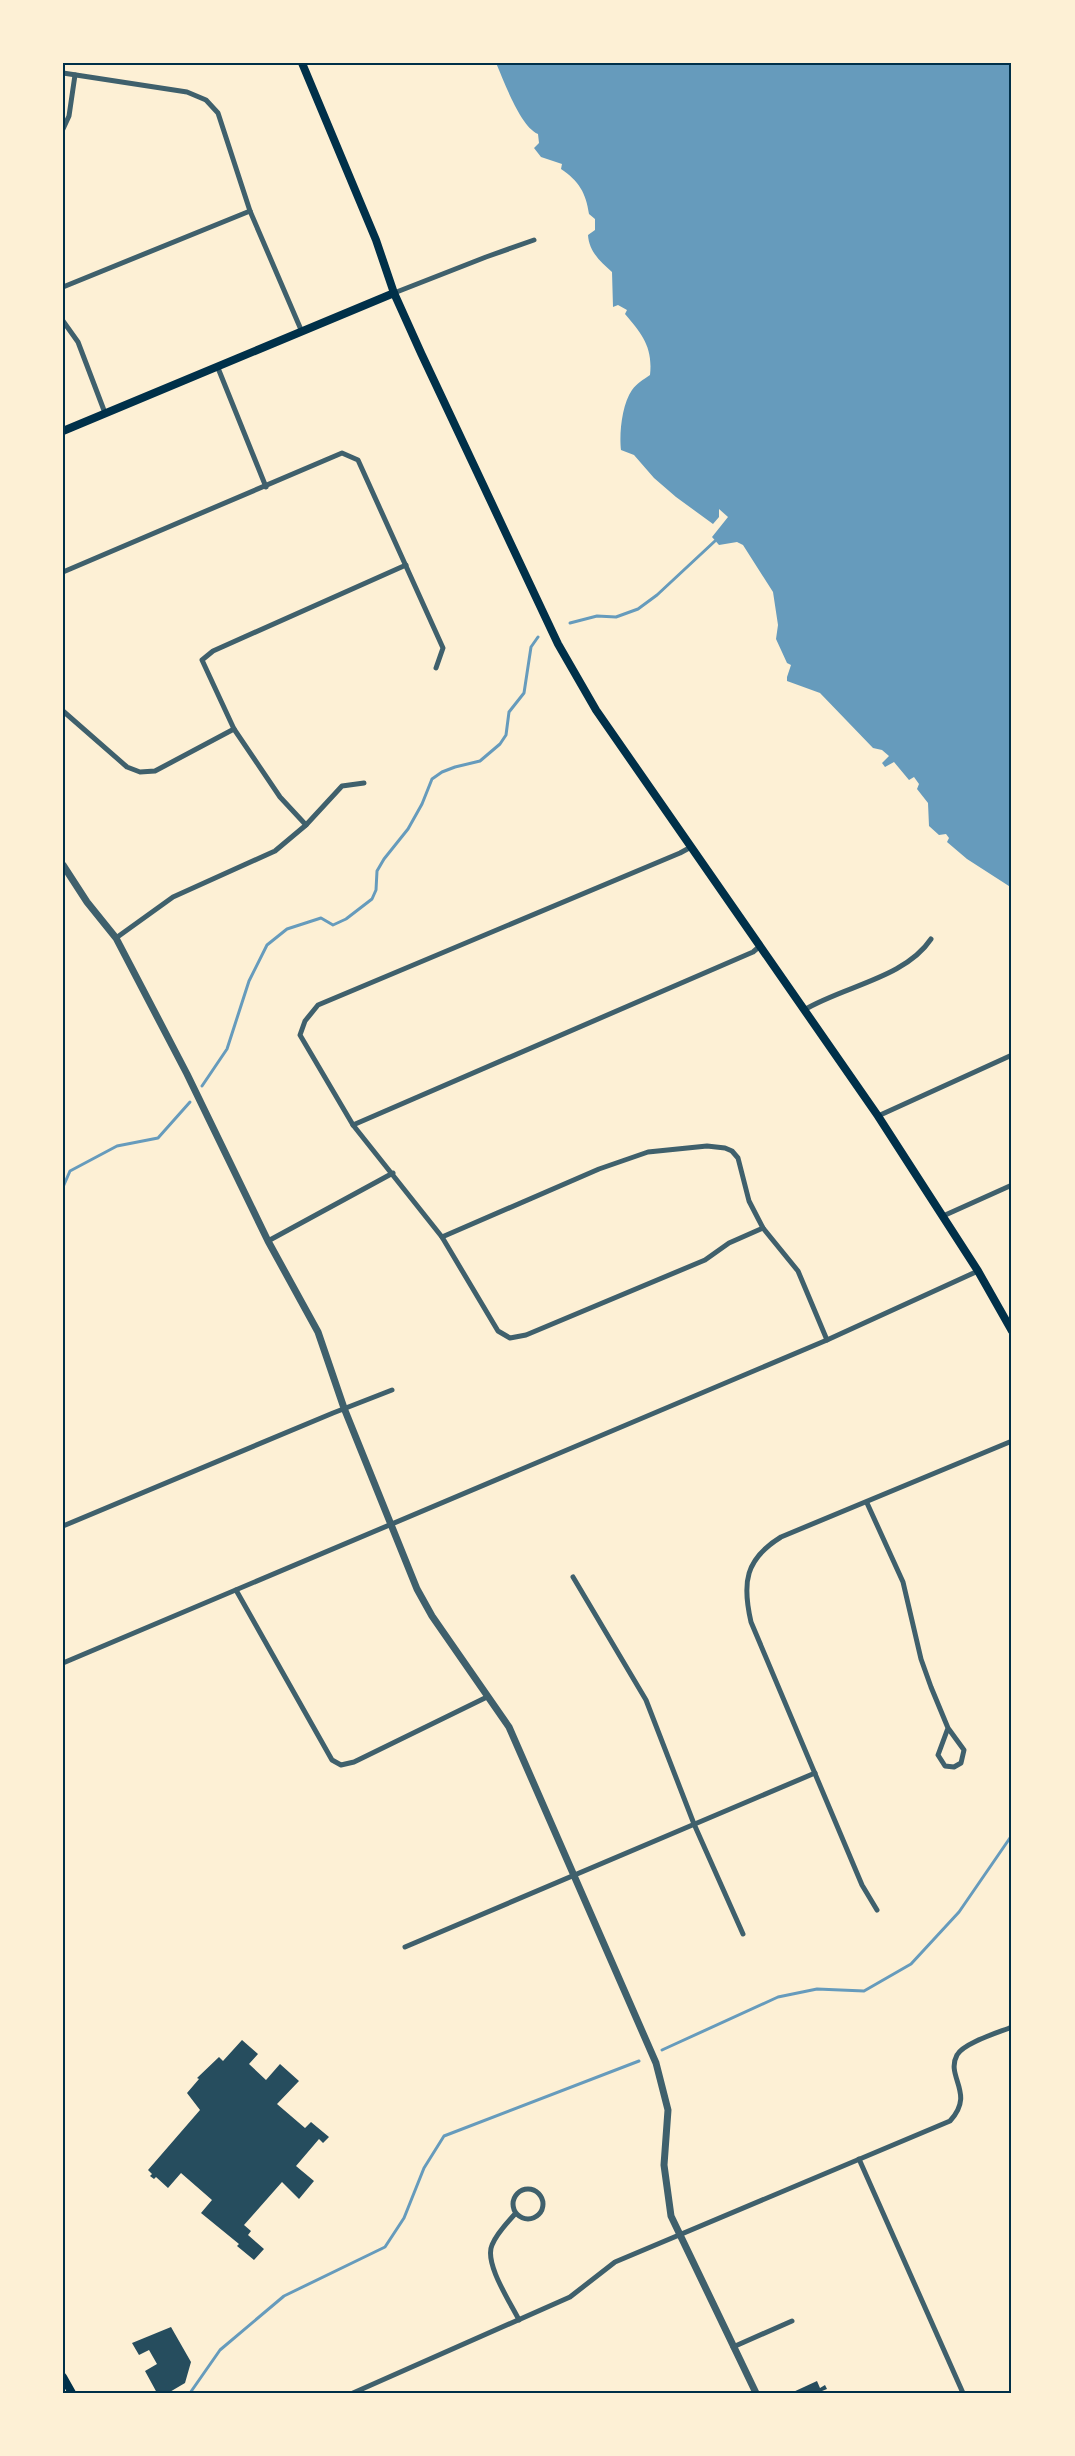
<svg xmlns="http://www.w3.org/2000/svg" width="1075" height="2456" viewBox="0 0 1075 2456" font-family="'Fira Sans',sans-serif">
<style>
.water{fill:#669bbc}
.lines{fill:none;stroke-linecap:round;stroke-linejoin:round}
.stream{stroke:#669bbc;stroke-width:3}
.building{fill:#264d5e}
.minor{stroke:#3f606c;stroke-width:5}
.tertiary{stroke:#3f606c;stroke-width:7}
.secondary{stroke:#003049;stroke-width:8}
.primary{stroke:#003049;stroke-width:8}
.neatline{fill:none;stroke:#003049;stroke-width:2}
</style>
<rect width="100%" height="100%" fill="#fdf0d5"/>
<path class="water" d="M496,63H1012V888L967,859L947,842L949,838L946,834L939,835L929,826L928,803L917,789L919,784L914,777L909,780L894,762L885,767L882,763L889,756L882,750L873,748L820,693L787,681V677L791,665L787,663L776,639L778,625L773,592L743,545L737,542L719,545L712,537L728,517L719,509V517L713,524L676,497L654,478L634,455L621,450C619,434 622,404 632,390C637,383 643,380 650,375C653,347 642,334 625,314L627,310L618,305L613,307L612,272C601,262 589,252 588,235L595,230V219L589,214C586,193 579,181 561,169L562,164L541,157L534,148L539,143L538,134C520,126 504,81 496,63Z"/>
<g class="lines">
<g class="stream">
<polyline points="570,623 597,616 616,617 638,609 657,595 715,541"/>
<polyline points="202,1086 227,1049 249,981 267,945 287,929 321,918 333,925 346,919 372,899 376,890 377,871 384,859 408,829 422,804 432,779 442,772 455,767 480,761 500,744 506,735 509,712 524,693 531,647 538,637"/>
<polyline points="63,1187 70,1171 117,1146 158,1138 190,1102"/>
<polyline points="662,2050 778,1997 817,1989 864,1991 911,1964 959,1912 1012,1835"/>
<polyline points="190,2393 220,2350 284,2296 385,2247 404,2218 424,2168 444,2136 639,2061"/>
</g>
</g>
<g class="building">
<polygon points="242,2040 258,2054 249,2064 266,2080 280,2064 299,2081 277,2104 305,2128 311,2122 329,2137 323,2143 319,2139 296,2166 314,2181 299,2199 282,2182 244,2225 251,2231 248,2235 264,2249 254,2260 237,2246 239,2244 201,2213 212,2200 181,2173 168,2188 156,2177 154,2179 150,2176 152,2174 148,2170 200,2110 187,2093 199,2079 197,2078 219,2057 223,2061"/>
<polygon points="171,2327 191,2362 185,2383 168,2393 157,2393 145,2371 157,2364 149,2350 139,2355 132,2343"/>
<polygon points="817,2381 820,2388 825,2385 827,2389 822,2391 823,2393 791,2393"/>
</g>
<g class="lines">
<g class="minor">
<polyline points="63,73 187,92 206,100 218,113 250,211 302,332"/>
<polyline points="63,129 69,116 75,75"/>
<polyline points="63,287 250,211"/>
<polyline points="394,293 486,257 534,240"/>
<polyline points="63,321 78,342 105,413"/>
<polyline points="218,368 266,487"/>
<polyline points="63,572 342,453 358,460 443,648 436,668"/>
<polyline points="63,711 127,767 140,772 155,771 234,729"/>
<polyline points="306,825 280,797 234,729 202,660 213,651 406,565"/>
<polyline points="691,847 680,853 318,1005 305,1021 300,1035 353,1125 442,1237 498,1331 510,1338 526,1335 705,1260 729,1243 763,1228"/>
<polyline points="116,938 173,897 275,851 306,825 342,786 364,783"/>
<path d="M804,1010C844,986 905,978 931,939"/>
<polyline points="878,1116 1012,1055"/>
<polyline points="353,1125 753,952 760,946"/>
<polyline points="943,1216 1012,1185"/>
<polyline points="442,1237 599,1169 648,1152 707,1146 725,1148 732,1151 738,1158 749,1201 763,1228 798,1271 827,1340"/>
<polyline points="268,1241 393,1173"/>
<polyline points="867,1503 903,1582 921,1659 931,1687 948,1728 964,1750 961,1763 954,1767 945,1766 938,1755 948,1728"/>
<polyline points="63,1526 333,1413 392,1390"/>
<polyline points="573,1577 646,1700 694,1824 743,1934"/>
<polyline points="236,1590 332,1760 341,1765 354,1762 487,1697"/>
<polyline points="63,1663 827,1340 978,1271"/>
<path d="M877,1910L862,1885L751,1622C742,1583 745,1559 781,1537L1012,1441"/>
<polyline points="405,1947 815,1773"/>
<polyline points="859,2159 963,2393"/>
<circle cx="528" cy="2204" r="15"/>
<path d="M515,2214C507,2223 497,2233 492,2245C484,2263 510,2302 519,2320"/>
<polyline points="733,2347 792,2321"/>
<path d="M353,2393L570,2297L615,2262L950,2121C976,2093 945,2077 957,2055C963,2043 1000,2032 1012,2027"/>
</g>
<polyline class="tertiary" points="63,865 87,902 116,938 187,1074 268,1241 318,1332 344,1408 417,1589 432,1616 509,1727 656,2063 668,2110 664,2165 671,2216 756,2393"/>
<g class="secondary">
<polyline points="63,431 394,293"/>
<polyline points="63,2377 72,2393"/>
</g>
<polyline class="primary" points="302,63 376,240 394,293 421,353 558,644 596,710 878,1116 978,1271 1012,1331"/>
</g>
<rect width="1075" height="2456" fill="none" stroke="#fdf0d5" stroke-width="129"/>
<rect x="64" y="64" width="946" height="2328" class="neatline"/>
</svg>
